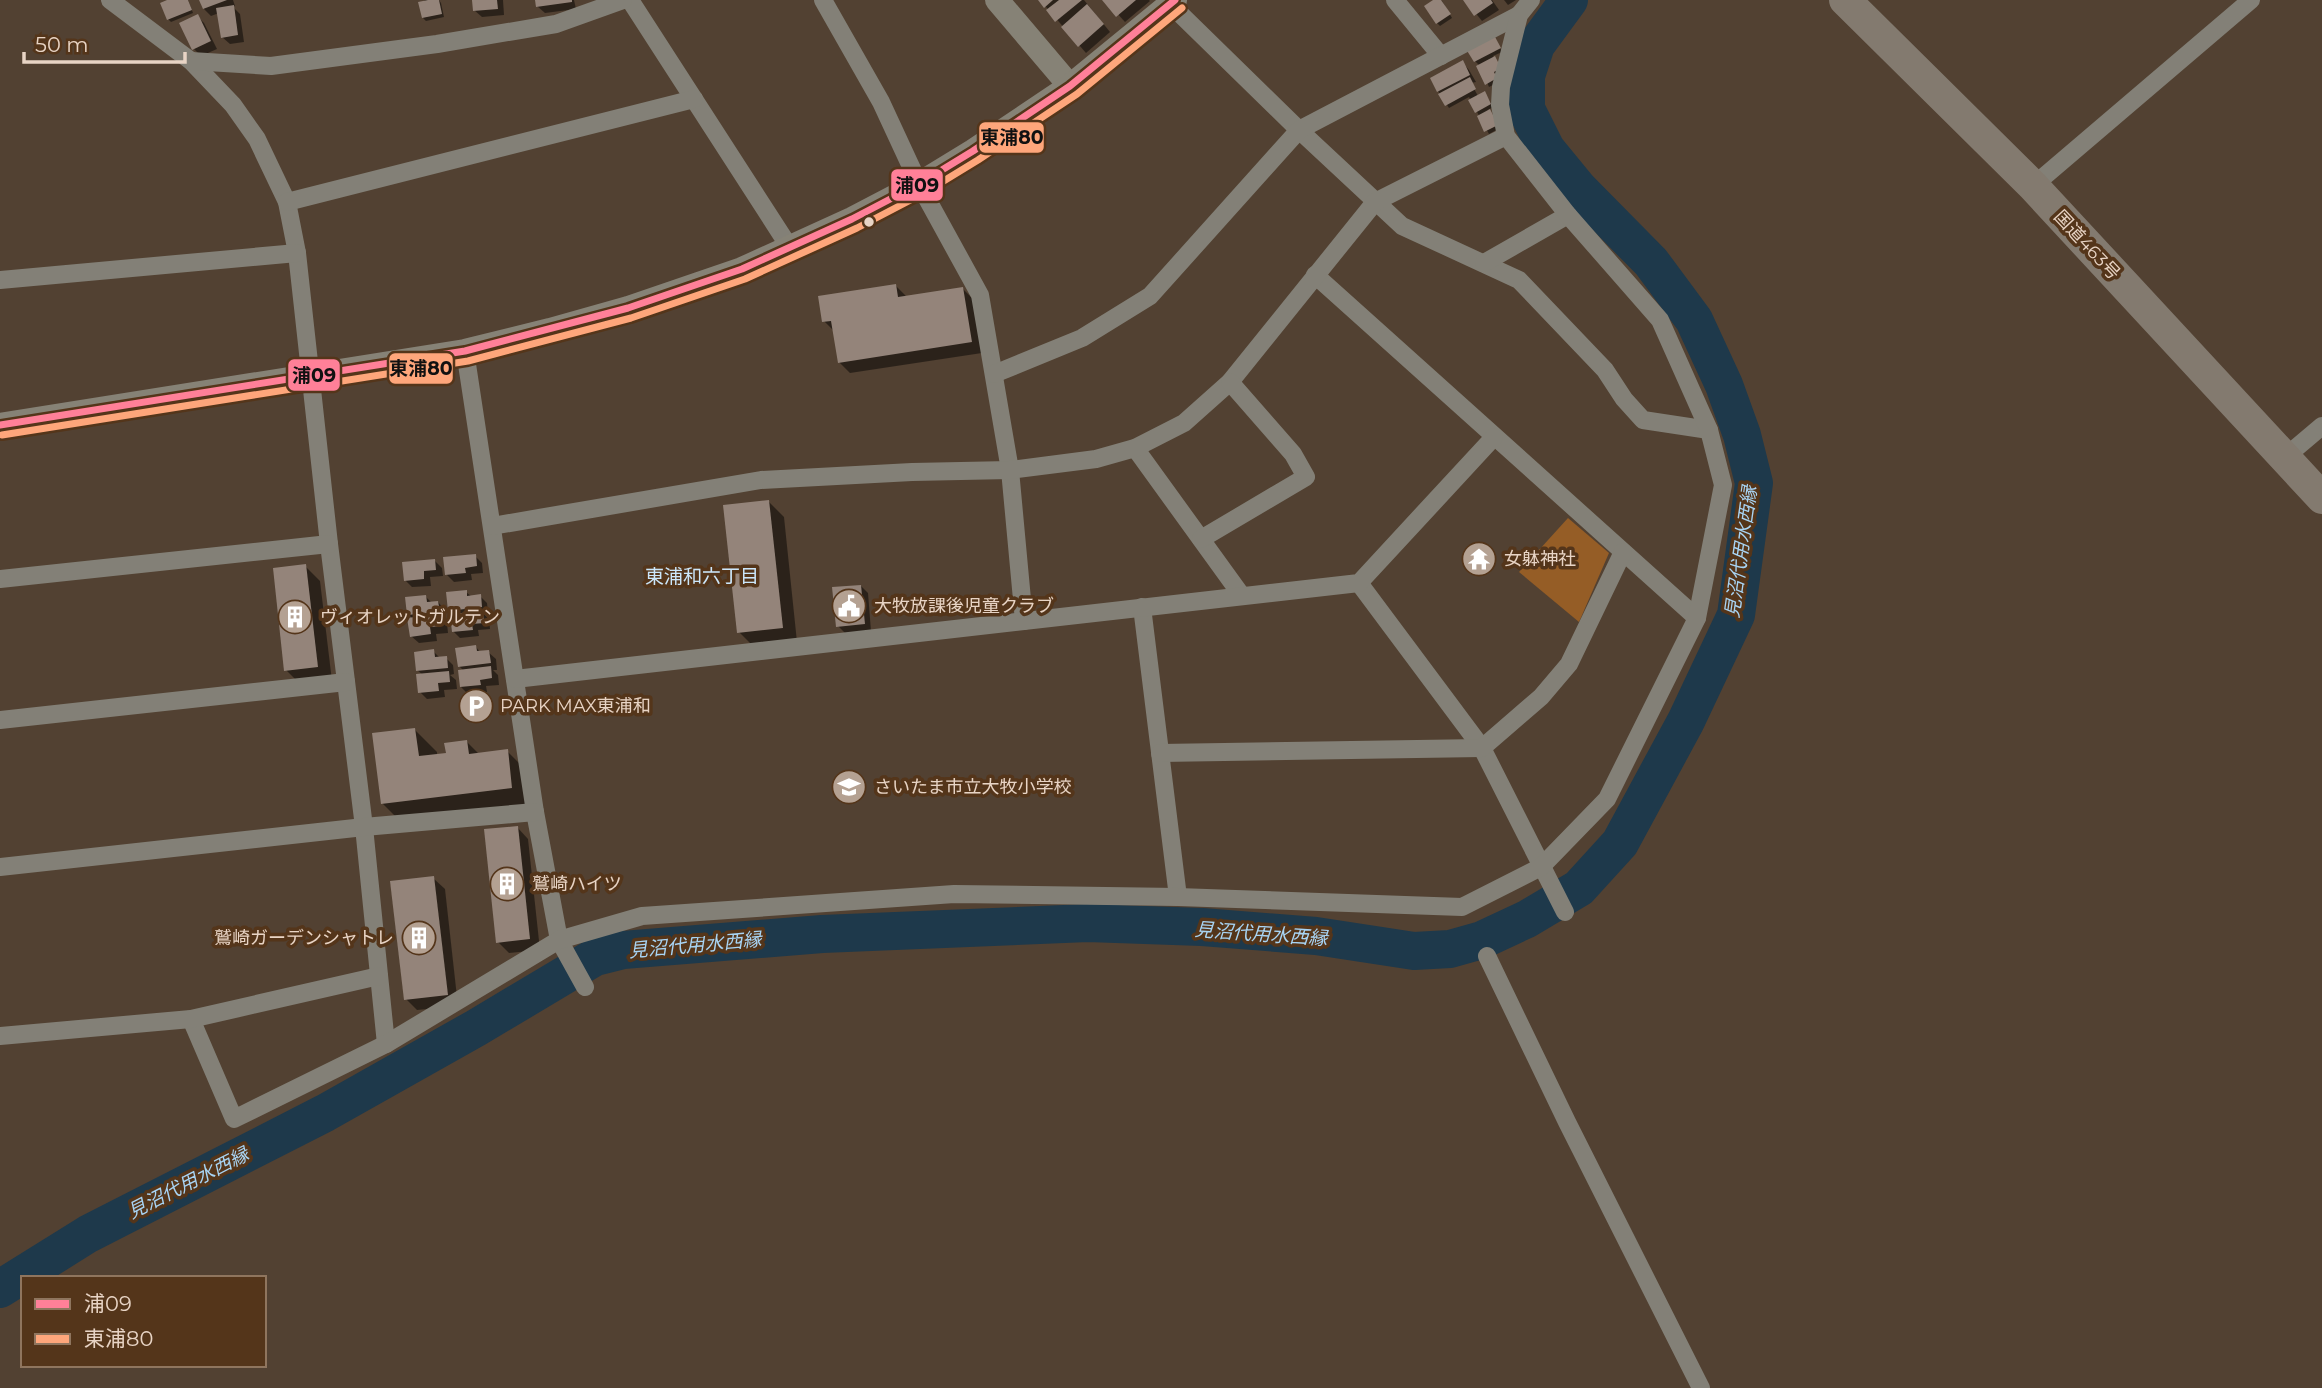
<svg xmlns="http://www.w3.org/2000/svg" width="2322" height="1388" viewBox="0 0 2322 1388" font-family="Montserrat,'Noto Sans JP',sans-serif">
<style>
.green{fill:#955d26}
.shadow{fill:#0007}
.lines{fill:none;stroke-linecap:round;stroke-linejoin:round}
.river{stroke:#1e394b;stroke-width:38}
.building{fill:#94847a}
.street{stroke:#838077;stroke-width:18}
.secondary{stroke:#868276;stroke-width:24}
.highway{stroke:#837a6f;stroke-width:32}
.bus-1-casing{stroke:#54351a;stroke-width:12}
.bus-2-casing{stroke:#54351a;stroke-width:12}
.bus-1{stroke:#ff8098;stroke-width:7}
.bus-2{stroke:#fea67b;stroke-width:7}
.bus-dot{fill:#e8d4c5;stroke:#54351a;stroke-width:2.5}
.labels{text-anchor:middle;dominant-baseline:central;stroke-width:7;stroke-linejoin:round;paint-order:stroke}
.street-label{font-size:18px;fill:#e8d4c5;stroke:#54351a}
.poi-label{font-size:18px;fill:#e8d4c5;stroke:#54351a;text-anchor:start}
.water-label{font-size:19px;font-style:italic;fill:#a8d4f4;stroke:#54351a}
.neighbourhood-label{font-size:19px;fill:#cce7fb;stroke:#54351a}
.line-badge{stroke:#54351a;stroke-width:2.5}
.pale-badge-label{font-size:19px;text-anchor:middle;font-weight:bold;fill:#111}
</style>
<rect width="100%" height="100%" fill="#524132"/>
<polygon class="green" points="1568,518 1609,553 1579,622 1519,572"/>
<g class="shadow">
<polygon points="172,0 188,0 193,13 171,22 168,19"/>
<polygon points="201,0 233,0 235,6 233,7 240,14 244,42 230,44 222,37 219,13 211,16 204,9"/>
<polygon points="424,0 439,0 441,3 444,17 426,21 423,18 426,2"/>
<polygon points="474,0 503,0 504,15 482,17 474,10"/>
<polygon points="537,0 574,0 576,9 545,13 537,6"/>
<polygon points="1040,0 1084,0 1110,32 1086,53"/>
<polygon points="1105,0 1149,0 1150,1 1125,22"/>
<polygon points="1436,0 1442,1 1452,18 1440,26 1437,23"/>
<polygon points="1465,0 1492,0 1499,10 1482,21"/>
<polygon points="1504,0 1516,0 1508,5"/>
<polygon points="197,16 204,23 217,49 201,56 194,49 181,24"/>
<polygon points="1496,40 1502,52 1493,56 1503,71 1499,82 1489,87 1480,66 1475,61"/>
<polygon points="1462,62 1469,70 1476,82 1471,83 1479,98 1485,93 1493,107 1488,110 1500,128 1489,134 1469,97 1449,108 1438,91"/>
<polygon points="896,286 907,297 963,289 974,300 982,353 850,373 839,362 835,332 824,321"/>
<polygon points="769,502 784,517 797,642 754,647 739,632"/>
<polygon points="475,556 482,563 483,573 471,574 472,580 454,582 446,574"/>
<polygon points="435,561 442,568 443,576 430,577 431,586 412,587 405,580"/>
<polygon points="305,566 320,581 332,681 301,685 286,670"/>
<polygon points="861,586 868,593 871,631 845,633 838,626"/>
<polygon points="466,592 472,597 480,596 487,603 488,613 484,614 489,619 490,629 478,630 479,636 460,638 453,631 455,615 450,610"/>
<polygon points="425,596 432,603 438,602 445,610 446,618 442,619 447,623 448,633 436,634 437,641 419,643 411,636 413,619 408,614"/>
<polygon points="476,647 481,653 488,652 496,659 497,670 493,670 498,675 499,685 486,686 487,692 468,694 461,687 464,671 459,666"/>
<polygon points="433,651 440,658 446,658 453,665 454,674 450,675 456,680 457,689 444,690 445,697 427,699 420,692 423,675 417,670"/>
<polygon points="415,730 437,752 437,756 448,754 467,742 479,754 507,751 529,773 533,809 404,825 382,803"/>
<polygon points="517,827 528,839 540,950 509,953 498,942"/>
<polygon points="433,878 445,889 458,1006 417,1010 406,999"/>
</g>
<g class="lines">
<polyline class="river" points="0,1289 88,1234 325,1113 476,1028 595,957 623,950 822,934 1088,923 1202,927 1316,936 1414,951 1450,949 1482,940 1527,919 1579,888 1620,843 1686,721 1736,615 1754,483 1742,435 1724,385 1694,320 1651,262 1578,188 1546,149 1526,109 1526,76 1536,45 1569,0"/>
</g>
<g class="building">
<polygon points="167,0 188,0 192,10 167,20 160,3"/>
<polygon points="199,0 227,0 203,9"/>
<polygon points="428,0 439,0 442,14 422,18 418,2"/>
<polygon points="472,0 497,0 498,9 473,11"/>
<polygon points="535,0 572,0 572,2 536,7"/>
<polygon points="1038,0 1053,0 1044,8"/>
<polygon points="1059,0 1082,0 1055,22 1046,10"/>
<polygon points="1102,0 1136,0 1116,17"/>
<polygon points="1433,0 1441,0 1451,14 1436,24 1424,6"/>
<polygon points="1463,0 1491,0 1493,3 1474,16"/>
<polygon points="1087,4 1104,24 1078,47 1061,27"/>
<polygon points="234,5 238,35 221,38 216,8"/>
<polygon points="198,14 211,41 192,50 179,23"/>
<polygon points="1494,35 1501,48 1474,62 1466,49"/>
<polygon points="1495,56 1501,68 1494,72 1497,78 1485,85 1476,66"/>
<polygon points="1463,60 1470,75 1437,92 1430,78"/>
<polygon points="1470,77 1476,89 1445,106 1438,94"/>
<polygon points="1485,91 1491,104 1475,113 1468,100"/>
<polygon points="1490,109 1498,125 1484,132 1477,116"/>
<polygon points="896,284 898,297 963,287 972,342 838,363 831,321 822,322 818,296"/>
<polygon points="769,500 783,628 737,633 723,505"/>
<polygon points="476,554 477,566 465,568 466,573 445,575 443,557"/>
<polygon points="435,559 436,570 424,571 424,579 404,581 402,562"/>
<polygon points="306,564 318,667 284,671 273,568"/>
<polygon points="861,585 865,624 836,627 832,587"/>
<polygon points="467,590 467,596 481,594 482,607 448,611 446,592"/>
<polygon points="426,595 427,602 438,601 440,612 407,615 405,597"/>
<polygon points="483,611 484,623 472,624 473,630 452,632 450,614"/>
<polygon points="440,614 442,626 430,627 431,634 410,637 407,618"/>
<polygon points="476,645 477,651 489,650 491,663 458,667 455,648"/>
<polygon points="434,649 435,657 447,656 448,668 416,671 414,652"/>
<polygon points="491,666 492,678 480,680 481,685 460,687 458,670"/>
<polygon points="449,671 450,682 438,683 439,691 418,693 416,674"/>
<polygon points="415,728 419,756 446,753 444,743 467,740 469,754 508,749 512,788 381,804 372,733"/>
<polygon points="518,826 530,939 496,943 484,829"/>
<polygon points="434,876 448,995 404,1000 390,881"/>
</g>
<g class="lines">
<g class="street">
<polyline points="110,0 191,61 233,105 257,139 287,202 297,253 329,544 364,827 386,1044"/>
<polyline points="630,0 790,248"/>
<polyline points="823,0 881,102 919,184 980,295 1010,470 1024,621"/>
<polyline points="1166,0 1299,130 1402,226 1519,280 1605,370 1624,399 1643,420 1709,430"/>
<polyline points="1395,0 1441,56"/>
<polyline points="191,61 271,66 437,44 556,24 623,0"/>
<polyline points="2033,186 2251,0"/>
<polyline points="287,202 694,99"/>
<polyline points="1484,263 1568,215"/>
<polyline points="1315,275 1697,618"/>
<polyline points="0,280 297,253"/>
<polyline points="465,351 535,812 559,940 585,987"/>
<polyline points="994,374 1082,338 1150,296 1299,130 1519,15"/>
<polyline points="1135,448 1242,596"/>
<polyline points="2284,458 2322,426"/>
<polyline points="492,526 761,480 912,472 1010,470 1096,459 1135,448 1184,423 1230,382 1375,202 1506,136"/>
<polyline points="1201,539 1306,477 1293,454 1230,382"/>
<polyline points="0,579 329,544"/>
<polyline points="1359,583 1482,748 1565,912"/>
<polyline points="1142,607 1178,897"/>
<polyline points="515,679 1359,583 1494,437"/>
<polyline points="0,720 346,682"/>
<polyline points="1160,753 1482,748 1541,697 1569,664 1623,552"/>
<polyline points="0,867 364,827 535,812"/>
<polyline points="1487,956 1567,1122 1701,1388"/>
<polyline points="191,1019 234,1119 386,1044 559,940 642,916 954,894 1178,897 1462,907 1541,867 1607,799 1697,618 1723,485 1709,430 1660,320 1568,215 1506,136 1500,105 1501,87 1519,15 1531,0"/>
<polyline points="0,1036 191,1019 379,976"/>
</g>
<g class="secondary">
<polyline points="997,0 1070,86"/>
<polyline points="0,425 465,351 550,330 628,308 742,269 852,219 919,184 973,151 1070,86 1175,0"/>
</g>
<polyline class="highway" points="1845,0 2033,186 2322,498"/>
<g class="bus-1-casing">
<polyline id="bus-1" points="0,425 465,351 628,308 742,269 852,219 919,184 973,151 1070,86 1175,0"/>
</g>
<g class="bus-2-casing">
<polyline id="bus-2" points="2,435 468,361 631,318 745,279 857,228 924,193 978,160 1077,94 1182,8"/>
</g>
<use href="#bus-1" class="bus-1"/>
<use href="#bus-2" class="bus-2"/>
</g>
<defs>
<g id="temple-disc" transform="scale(1.75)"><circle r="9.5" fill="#b4a192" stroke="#54351a"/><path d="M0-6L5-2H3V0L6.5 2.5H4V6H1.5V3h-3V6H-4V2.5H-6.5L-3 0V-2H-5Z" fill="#fff"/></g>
<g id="civic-disc" transform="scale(1.75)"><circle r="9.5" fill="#b4a192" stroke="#54351a"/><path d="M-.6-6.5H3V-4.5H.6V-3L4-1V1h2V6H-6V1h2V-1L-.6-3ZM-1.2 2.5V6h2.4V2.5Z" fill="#fff"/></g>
<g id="building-disc" transform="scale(1.75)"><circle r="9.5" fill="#b4a192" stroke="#54351a"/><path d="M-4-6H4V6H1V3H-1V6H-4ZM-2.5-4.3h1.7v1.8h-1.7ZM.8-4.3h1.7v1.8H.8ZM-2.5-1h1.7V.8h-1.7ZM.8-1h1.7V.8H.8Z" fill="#fff"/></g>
<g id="parking-disc" transform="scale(1.75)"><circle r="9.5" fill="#b4a192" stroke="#54351a"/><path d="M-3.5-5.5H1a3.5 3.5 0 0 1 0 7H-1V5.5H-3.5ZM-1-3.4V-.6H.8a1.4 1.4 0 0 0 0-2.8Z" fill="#fff"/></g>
<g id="school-disc" transform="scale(1.75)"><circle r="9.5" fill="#b4a192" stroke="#54351a"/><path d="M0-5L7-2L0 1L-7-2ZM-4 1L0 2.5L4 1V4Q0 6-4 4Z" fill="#fff"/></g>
</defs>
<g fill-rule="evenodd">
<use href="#temple-disc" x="1479" y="559"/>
<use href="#civic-disc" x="849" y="606"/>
<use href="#building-disc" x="295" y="617"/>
<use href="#parking-disc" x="476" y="706"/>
<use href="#school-disc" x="849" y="787"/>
<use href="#building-disc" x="507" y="884"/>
<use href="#building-disc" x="419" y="938"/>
</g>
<circle class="bus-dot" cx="869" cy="222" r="6"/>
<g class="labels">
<g class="street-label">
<text transform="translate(2087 245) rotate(47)">国道463号</text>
</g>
<g class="poi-label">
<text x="1504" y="559">女躰神社</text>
<text x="874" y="606">大牧放課後児童クラブ</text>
<text x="320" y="617">ヴィオレットガルテン</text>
<text x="500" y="706">PARK MAX東浦和</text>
<text x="874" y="787">さいたま市立大牧小学校</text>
<text x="532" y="884">鷲崎ハイツ</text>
<text x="394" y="938" text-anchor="end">鷲崎ガーデンシャトレ</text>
</g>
<g class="water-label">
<text transform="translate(1741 552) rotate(-82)">見沼代用水西縁</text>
<text transform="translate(1261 934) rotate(4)">見沼代用水西縁</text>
<text transform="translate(695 945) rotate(-5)">見沼代用水西縁</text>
<text transform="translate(188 1183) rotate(-27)">見沼代用水西縁</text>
</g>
<g class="neighbourhood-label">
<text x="702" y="576">東浦和六丁目</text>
</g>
</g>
<g class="line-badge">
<rect x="978" y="121" width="67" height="33" rx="7" fill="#fea67b"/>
<rect x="890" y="168" width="54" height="34" rx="7" fill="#ff8098"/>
<rect x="388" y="352" width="66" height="33" rx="7" fill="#fea67b"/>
<rect x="287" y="358" width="54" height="34" rx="7" fill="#ff8098"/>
</g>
<g class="pale-badge-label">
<text x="1012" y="144">東浦80</text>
<text x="917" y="192">浦09</text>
<text x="421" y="375">東浦80</text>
<text x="314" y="382">浦09</text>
</g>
<rect x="21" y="1276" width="245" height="91" fill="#54351a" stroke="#8f755e" stroke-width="2"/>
<rect x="35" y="1299" width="35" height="10" fill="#ff8098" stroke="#8f755e" stroke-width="2"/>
<text x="84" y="1311" font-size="21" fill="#e8d4c5">浦09</text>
<rect x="35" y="1334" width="35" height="10" fill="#fea67b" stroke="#8f755e" stroke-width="2"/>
<text x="84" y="1346" font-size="21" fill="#e8d4c5">東浦80</text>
<path d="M24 52v10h161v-10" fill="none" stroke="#e8d4c5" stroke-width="3.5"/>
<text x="35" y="52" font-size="21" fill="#e8d4c5" stroke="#54351a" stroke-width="5" paint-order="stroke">50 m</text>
</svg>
